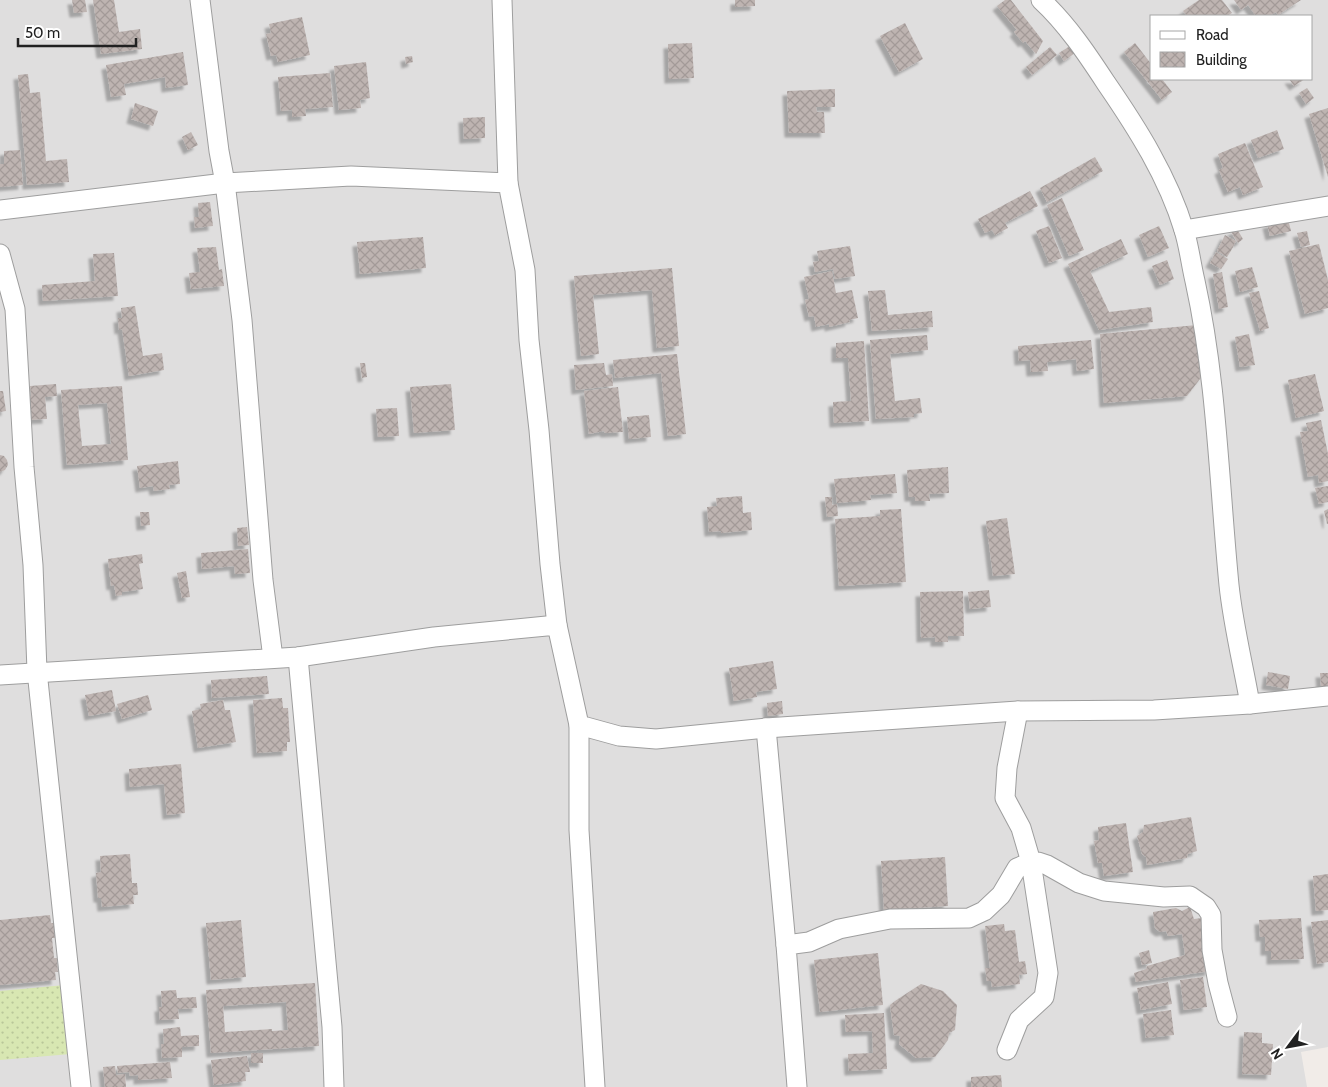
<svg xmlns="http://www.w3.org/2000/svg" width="1328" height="1087" viewBox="0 0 1328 1087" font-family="Cabin,sans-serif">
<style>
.residential{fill:#dfdede;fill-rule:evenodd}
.grass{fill:url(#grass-dots)}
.building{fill:url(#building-cross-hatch);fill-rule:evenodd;filter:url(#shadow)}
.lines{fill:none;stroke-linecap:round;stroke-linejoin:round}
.street-casing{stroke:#9e9e9e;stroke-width:21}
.street{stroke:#fff;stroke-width:19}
</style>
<defs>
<pattern id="grass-dots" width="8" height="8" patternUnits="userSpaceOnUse" patternTransform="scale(1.25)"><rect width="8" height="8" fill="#d8e7b2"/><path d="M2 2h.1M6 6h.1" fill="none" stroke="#b9c699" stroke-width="1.8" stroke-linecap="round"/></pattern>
<pattern id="building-cross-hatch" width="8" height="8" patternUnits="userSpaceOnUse" patternTransform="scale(1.25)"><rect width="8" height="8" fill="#beb4b1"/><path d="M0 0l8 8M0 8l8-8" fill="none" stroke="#a39a98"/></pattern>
<filter id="shadow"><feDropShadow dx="-4.5" dy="4.5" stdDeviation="1" flood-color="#0004"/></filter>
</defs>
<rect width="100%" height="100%" fill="#f1ece8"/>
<path class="residential" d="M0,0H1328V1047L1301,1052L1307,1087H0ZM1152,16H1312V79H1152Z"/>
<polygon class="grass" points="65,985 71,1054 0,1060 0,991"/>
<g class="building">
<polygon points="72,0 85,0 87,12 74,13"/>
<polygon points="93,0 114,0 119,32 140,29 142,49 101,54"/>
<polygon points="735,0 755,0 755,6 735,7"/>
<polygon points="1005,0 1011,0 1043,41 1036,54 1025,41 1023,43 1014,32 1017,30 997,6"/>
<polygon points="1199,0 1222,0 1232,13 1227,16 1187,16 1183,11"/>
<polygon points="1234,0 1301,0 1278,15 1276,12 1269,16 1256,16 1248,5 1241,10"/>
<polygon points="302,17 310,55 278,62 276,55 271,56 266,34 271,33 269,24"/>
<polygon points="905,23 923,59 899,72 880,36"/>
<polygon points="692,43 694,78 669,79 668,44"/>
<polygon points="1135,43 1152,65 1152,79 1162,79 1172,92 1162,100 1124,52"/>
<polygon points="1070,46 1075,53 1064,61 1059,53"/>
<polygon points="1050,47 1057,55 1032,75 1026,67"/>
<polygon points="183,52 188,85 166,88 165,77 124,84 126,95 111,97 106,65"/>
<polygon points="412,56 413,62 406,64 405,57"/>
<polygon points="366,62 370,98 360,100 361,108 339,110 334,66"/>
<polygon points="330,73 333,107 305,109 306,116 292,117 292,110 281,111 278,77"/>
<polygon points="28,74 30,93 40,92 46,161 67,159 69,182 27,185 18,75"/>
<polygon points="1289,79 1305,79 1294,86"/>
<polygon points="1307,88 1314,98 1306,104 1299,93"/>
<polygon points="835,89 835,107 816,107 817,112 824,112 825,133 789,133 787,91"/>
<polygon points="135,103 158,111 153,126 131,119"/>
<polygon points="1328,108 1328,177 1309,114"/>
<polygon points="485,117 485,138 464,139 463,118"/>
<polygon points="1277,130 1284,149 1258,158 1251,140"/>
<polygon points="191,132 198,145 188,150 182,137"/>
<polygon points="1245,143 1263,187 1243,195 1240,187 1228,192 1219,170 1223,168 1218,154"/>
<polygon points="20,150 23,185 0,187 0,164 4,164 4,151"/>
<polygon points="1095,157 1103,171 1047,202 1040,188"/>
<polygon points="1030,191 1038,206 1005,223 1008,228 995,235 992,230 985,233 978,219"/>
<polygon points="1062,198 1084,250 1069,256 1047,205"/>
<polygon points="210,202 213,226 195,228 194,217 199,217 198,203"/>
<polygon points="1288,219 1291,231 1270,236 1267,224"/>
<polygon points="1049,226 1062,258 1049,263 1036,231"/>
<polygon points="1159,226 1169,248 1148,257 1139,235"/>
<polygon points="1237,229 1243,239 1238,243 1231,232"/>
<polygon points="1307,231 1310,245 1301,247 1297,233"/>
<polygon points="1225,235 1236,241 1232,249 1221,243"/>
<polygon points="423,237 426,268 360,274 357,242"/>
<polygon points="1121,239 1128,254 1090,271 1109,312 1151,307 1153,322 1099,330 1068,264"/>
<polygon points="1221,243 1232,249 1227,257 1217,251"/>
<polygon points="1319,244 1328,280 1328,308 1305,314 1289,251"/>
<polygon points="850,246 855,276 835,279 833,269 815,272 813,262 819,261 817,251"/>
<polygon points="216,247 219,270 222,269 224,286 191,289 189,273 200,272 197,248"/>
<polygon points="1216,252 1228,259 1221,269 1210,263"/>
<polygon points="114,253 118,296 43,301 42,285 95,281 93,254"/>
<polygon points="1167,260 1174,279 1160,285 1152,266"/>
<polygon points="1252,267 1258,287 1240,292 1235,271"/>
<polygon points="672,268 679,346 657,348 652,290 593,295 599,354 581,356 574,276"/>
<polygon points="832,271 836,293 852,290 858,318 849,320 850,322 829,327 829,324 816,327 814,316 809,317 805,300 809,299 804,277"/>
<polygon points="1222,272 1228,307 1219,309 1213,274"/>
<polygon points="885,290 888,315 932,311 933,327 872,331 868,291"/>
<polygon points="1259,291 1269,328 1260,331 1249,293"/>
<polygon points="135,306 143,356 162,353 164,370 129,376 122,329 119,330 118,318 122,318 121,308"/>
<polygon points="1197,325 1203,375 1187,396 1104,403 1100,334"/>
<polygon points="1249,334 1255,365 1240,367 1235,337"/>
<polygon points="927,335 928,350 890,354 895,401 920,398 922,413 914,414 914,417 876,419 870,340"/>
<polygon points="1091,340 1094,369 1077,371 1076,359 1047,362 1048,371 1031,372 1030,360 1019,361 1018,346"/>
<polygon points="864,341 869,421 834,423 833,402 851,401 848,358 836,358 836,343"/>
<polygon points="677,354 686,434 668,436 661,373 615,378 613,360"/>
<polygon points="360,363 365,363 367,377 362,378"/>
<polygon points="604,363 606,375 612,374 613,386 576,390 574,365"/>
<polygon points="1315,374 1324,411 1296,418 1288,380"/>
<polygon points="56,384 57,396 45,397 47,419 28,420 26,396 31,396 30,386"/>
<polygon points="451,384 455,430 414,433 410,387"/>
<path d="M122,386L128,460L67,465L61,390ZM107,403L111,444L82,446L78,405Z"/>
<polygon points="618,387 623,432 605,433 604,431 589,434 584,391"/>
<polygon points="0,391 3,391 6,411 0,412"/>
<polygon points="397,408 399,436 378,437 376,409"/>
<polygon points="649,415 651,437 629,439 627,417"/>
<polygon points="1321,420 1328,454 1328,481 1319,483 1318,475 1308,477 1300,432 1308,431 1306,423"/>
<polygon points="0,455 4,456 7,460 8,465 5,470 0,472"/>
<polygon points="178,461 180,484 169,485 170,489 154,491 153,486 140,488 137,466"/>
<polygon points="948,467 949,493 929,494 930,501 915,501 915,497 909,497 907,470"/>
<polygon points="895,474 897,493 870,495 871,500 837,503 834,479"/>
<polygon points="1328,486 1328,502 1319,504 1315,488"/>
<polygon points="742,496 743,513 751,512 752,530 721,533 721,531 709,532 707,507 717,506 716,498"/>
<polygon points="825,497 832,497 832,505 837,504 838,516 827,517"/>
<polygon points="901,509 906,582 839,586 835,519 880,516 880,510"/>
<polygon points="1328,509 1328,524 1327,524 1324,511"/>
<polygon points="140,512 149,512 150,525 141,526"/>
<polygon points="1007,518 1015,574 993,576 986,521"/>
<polygon points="247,527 249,545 238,546 237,528"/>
<polygon points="248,549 250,573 235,574 234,566 202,569 201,553"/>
<polygon points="142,554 143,563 139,564 143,589 122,592 122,595 116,596 114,585 111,586 108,559"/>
<polygon points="186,571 190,597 182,598 177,573"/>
<polygon points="989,590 991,607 970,609 968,592"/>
<polygon points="963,591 964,636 948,636 948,642 935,642 935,637 921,638 920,592"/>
<polygon points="773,661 777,689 756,692 757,697 734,701 729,668"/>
<polygon points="1268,672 1290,676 1288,689 1266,685"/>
<polygon points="1320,673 1328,673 1328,686 1321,686"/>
<polygon points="267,676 269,694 212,698 211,680"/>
<polygon points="112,690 116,711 89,716 85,695"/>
<polygon points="148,695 152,710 122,719 117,704"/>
<polygon points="282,698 283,708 288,708 290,742 287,742 287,751 257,753 253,700"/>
<polygon points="223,700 225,710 230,710 236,742 198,748 192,711 201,709 200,704"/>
<polygon points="782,701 783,714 768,716 767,703"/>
<polygon points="181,764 185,813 167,815 164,784 130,787 129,769"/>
<polygon points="1191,817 1197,851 1188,854 1187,858 1147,865 1146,857 1142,854 1137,836 1143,832 1144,825"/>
<polygon points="1126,823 1133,872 1104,876 1102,863 1098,863 1094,841 1099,840 1098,827"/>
<polygon points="130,854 132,883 137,883 138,895 133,895 134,904 102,907 101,898 98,898 96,873 101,872 100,856"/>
<polygon points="945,857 948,906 884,910 881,861"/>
<polygon points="1328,874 1328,910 1316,911 1313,876"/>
<polygon points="1190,907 1194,919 1202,918 1210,971 1136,982 1134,973 1146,969 1147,966 1185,955 1182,934 1168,936 1166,931 1160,932 1155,928 1153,912 1176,908 1182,911"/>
<polygon points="50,915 51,923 54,923 55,938 52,938 54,958 57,958 58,972 55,972 56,980 0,985 0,920"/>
<polygon points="1301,918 1304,959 1271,960 1271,951 1265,951 1265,937 1260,937 1259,920"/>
<polygon points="241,920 246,977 211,980 206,923"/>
<polygon points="1328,920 1328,962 1317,964 1311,922"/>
<polygon points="1004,924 1005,931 1015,930 1019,962 1025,961 1027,974 1019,975 1020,984 992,987 991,981 987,981 985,968 990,968 985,926"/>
<polygon points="1149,950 1152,963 1142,965 1139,953"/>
<polygon points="878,953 883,1005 820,1012 814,960"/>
<polygon points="1203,977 1207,1007 1184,1010 1180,980"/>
<polygon points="1168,982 1172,1004 1141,1010 1137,988"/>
<path d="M315,983L319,1046L211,1053L206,990ZM286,1002L288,1030L272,1031V1029L225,1032L223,1006Z"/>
<polygon points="921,984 943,991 957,1005 955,1030 949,1033 948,1040 935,1057 916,1058 899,1044 900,1036 894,1035 890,1005 895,1001"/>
<polygon points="176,990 177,998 196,997 197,1008 178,1009 179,1019 160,1020 159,1007 162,1007 161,991"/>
<polygon points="1171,1010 1174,1035 1146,1038 1143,1014"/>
<polygon points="884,1013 887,1069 849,1071 848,1054 873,1053 872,1031 846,1032 845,1015"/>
<polygon points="180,1027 181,1036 199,1035 199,1046 182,1047 182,1057 162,1058 161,1044 164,1044 163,1029"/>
<polygon points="1244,1032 1262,1033 1262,1043 1273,1044 1271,1075 1242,1074"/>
<rect x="251" y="1053" width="12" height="10"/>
<polygon points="247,1056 250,1072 245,1072 246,1081 214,1085 211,1060"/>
<polygon points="170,1062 172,1078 138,1080 138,1075 130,1076 129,1072 118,1073 117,1066"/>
<polygon points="115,1066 116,1075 125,1074 126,1087 105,1087 103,1067"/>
<polygon points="1001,1075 1002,1087 971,1087 971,1077"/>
</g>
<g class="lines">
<g class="street-casing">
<g id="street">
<polyline points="200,0 219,151 225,183 242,320 263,580 273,658"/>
<polyline points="502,0 508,183"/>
<path d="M1041,0C1067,24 1087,54 1106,83C1137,128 1168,177 1184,230C1189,246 1191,264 1195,281C1217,381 1219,483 1229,585C1233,624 1243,664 1250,704"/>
<polyline points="0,210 225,183 351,176 508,183 525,270 529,340 539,430 550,564 557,625"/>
<polyline points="1184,230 1328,206"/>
<polyline points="0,254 15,309 24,467 33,565 37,671 81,1087"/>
<polyline points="298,657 332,1027 334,1087"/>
<polyline points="0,675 298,657 434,637 557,625 579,725 619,736 656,739 766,728 1018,711 1154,710 1250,704 1328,696"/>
<polyline points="1018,711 1007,768 1005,798 1021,828 1031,862 1038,862 1047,865 1079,883 1104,891 1164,897 1190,896 1206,907 1211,915 1212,950 1218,983 1227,1017"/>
<polyline points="579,725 579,830 595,1087"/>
<polyline points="766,728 786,945"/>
<polyline points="797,1087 786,945 809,942 839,929 890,919 969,918 984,911 1001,895 1017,868 1031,862 1048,973 1044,997 1019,1020 1007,1050"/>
</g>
</g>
<use href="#street" class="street"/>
</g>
<rect x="1150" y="15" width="162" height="65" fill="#ffffff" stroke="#a6a6a6"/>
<rect x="1160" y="31" width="25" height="8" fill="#ffffff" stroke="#a6a6a6"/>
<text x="1196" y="40" font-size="15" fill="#212121">Road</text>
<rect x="1160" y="52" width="25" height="15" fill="url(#building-cross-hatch)" stroke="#a6a6a6"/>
<text x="1196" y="65" font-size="15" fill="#212121">Building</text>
<g transform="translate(1288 1047) rotate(238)" stroke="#ffffff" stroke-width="4" paint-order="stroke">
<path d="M0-4L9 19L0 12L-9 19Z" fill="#212121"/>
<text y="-8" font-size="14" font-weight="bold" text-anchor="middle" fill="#212121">N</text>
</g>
<path d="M18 38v8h118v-8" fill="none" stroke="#212121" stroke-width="2.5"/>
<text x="25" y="38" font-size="15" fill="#212121" stroke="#ffffff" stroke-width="4" paint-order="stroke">50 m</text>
</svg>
